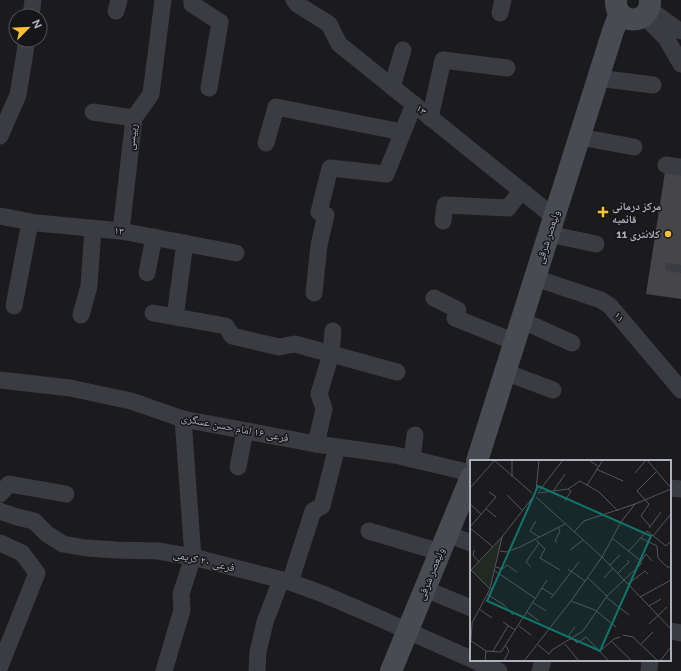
<svg xmlns="http://www.w3.org/2000/svg" width="681" height="671" viewBox="0 0 681 671" font-family="Raleway,'Noto Naskh Arabic',sans-serif">
<style>
.building{fill:#45454a}
.lines{fill:none;stroke-linecap:round;stroke-linejoin:round}
.service{stroke:#3b3c42;stroke-width:8}
.minor{stroke:#3b3c42;stroke-width:17}
.secondary{stroke:#494b52;stroke-width:22}
.poi-dot{fill:#fbc134;stroke:#161518;stroke-width:1.5}
.labels{text-anchor:middle;dominant-baseline:central;stroke-width:3;stroke-linejoin:round;paint-order:stroke}
.street-label{font-size:11px;fill:#adb1bd;stroke:#161518}
.poi-label{font-size:11px;font-weight:bold;fill:#adb1bd;stroke:#161518;text-anchor:start}
.inset-road{fill:none;stroke:#55565d;stroke-width:1}
.view{fill:#0f766e;fill-opacity:0.15;stroke:#0f766e;stroke-width:2}
.inset-edge{fill:none;stroke:#adb1bd;stroke-width:2}
</style>
<rect width="100%" height="100%" fill="#1b1a1d"/>
<polygon class="building" points="665,172 681,174 681,299 646,294"/>
<g class="lines">
<polyline class="service" points="669,267 681,269"/>
<g class="minor">
<polyline points="192,0 192,4 220,22 209,88"/>
<polyline points="294,0 297,4 329,24 339,44 554,217"/>
<polyline points="649,9 678,30 681,31"/>
<polyline points="116,11 119,0"/>
<polyline points="500,13 503,0"/>
<polyline points="31,16 33,0"/>
<polyline points="644,16 666,38 681,64"/>
<polyline points="598,78 653,85"/>
<polyline points="392,87 403,50"/>
<polyline points="93,112 134,118"/>
<polyline points="430,118 443,60 507,68"/>
<polyline points="0,136 18,95 27,40"/>
<polyline points="580,137 634,147"/>
<polyline points="266,143 276,107 402,132"/>
<polyline points="666,165 681,167"/>
<polyline points="0,216 37,223 121,231 236,253"/>
<polyline points="443,221 445,205 508,208 521,191"/>
<polyline points="121,231 134,118 151,94 163,0"/>
<polyline points="549,234 596,244"/>
<polyline points="147,273 154,237"/>
<polyline points="535,278 601,300 610,306 681,390"/>
<polyline points="314,293 319,245 326,215 319,212 330,168 386,174 414,104"/>
<polyline points="434,298 458,310 455,318 515,342"/>
<polyline points="14,306 30,222"/>
<polyline points="153,313 226,326 232,336 279,347 295,344 397,372"/>
<polyline points="81,315 89,286 93,228"/>
<polyline points="175,317 185,243"/>
<polyline points="521,320 572,343"/>
<polyline points="505,372 553,390"/>
<polyline points="0,380 70,388 131,401 183,419 316,444 395,455 471,473"/>
<polyline points="316,444 324,409 319,394 331,354 333,331"/>
<polyline points="412,459 415,435"/>
<polyline points="238,467 245,431"/>
<polyline points="670,488 681,489"/>
<polyline points="0,494 9,484 66,494"/>
<polyline points="0,511 2,512 17,517 34,521 47,534 63,544 86,548 117,550 158,551 193,557 290,582 323,594 372,615 471,659"/>
<polyline points="369,531 440,552"/>
<polyline points="448,534 471,543"/>
<polyline points="0,543 22,553 37,573 0,666"/>
<polyline points="290,582 313,511 322,506 337,447"/>
<polyline points="425,589 471,608"/>
<polyline points="670,631 681,633"/>
<polyline points="473,660 499,671"/>
<polyline points="164,671 182,610 181,594 193,557 183,419"/>
<polyline points="257,671 258,652 265,622 281,580"/>
<polyline points="540,671 543,660"/>
<polyline points="649,671 650,660"/>
</g>
<g class="secondary">
<path d="M616,0C614,25 651,27 650,0"/>
<polyline points="477,461 613,31 620,13"/>
<polyline points="391,671 471,477"/>
</g>
</g>
<g class="poi-dot">
<path d="M601 206h4v4h4v4h-4v4h-4v-4h-4v-4h4z"/>
<circle cx="668" cy="234" r="4"/>
</g>
<g class="labels">
<g class="street-label">
<text transform="translate(421 110) rotate(40)">۱۳</text>
<text transform="translate(132 137) rotate(-83)">رییسی</text>
<text transform="translate(119 231) rotate(7)">۱۳</text>
<text transform="translate(548 237) rotate(-72)">ولیعصر شرقی</text>
<text transform="translate(619 317) rotate(50)">۱۱</text>
<text transform="translate(235 428) rotate(11)">فرعی ۱۶ امام حسن عسگری</text>
<text transform="translate(204 561) rotate(13)">فرعی ۲۰ کریمی</text>
<text transform="translate(431 574) rotate(-68)">ولیعصر شرقی</text>
</g>
<g class="poi-label">
<text x="612" y="206">مرکز درمانی<tspan x="612" dy="13">قائمیه</tspan></text>
<text x="660" y="234" text-anchor="end">کلانتری 11</text>
</g>
</g>
<g transform="translate(470 460)">
<rect width="201" height="201" fill="#1b1a1d"/>
<path d="M32,77L20,129L1,110Z" fill="#202922"/>
<path class="inset-road" d="M24,0L62,33M42,0V17M119,0L129,7M177,0L201,28M126,9L153,21M165,13L176,0M117,25L133,0M0,28L24,1M84,30L95,14M66,31L69,0M69,31L93,0M68,33L98,29L110,21L129,32L148,51M37,35L52,50M66,37L132,97L201,169M95,41L101,31L98,29M0,44L11,54M16,49L26,57M66,61L60,71L69,77M180,66L171,56L179,44L167,31L186,12M0,67L26,37L19,32M0,68L23,87M179,68L191,52M104,72L114,61L165,44M183,76L201,54M142,78L171,101L176,94L182,101M171,78L187,86L188,98L197,107H201M65,79L75,89L70,98L90,110M87,83L85,81L90,71L88,67M4,90L3,95L9,102M100,90L113,80M30,91L36,92L50,87L95,64M158,92L177,71L196,86L201,81M140,105L150,95M26,107L32,109L37,105L47,112M61,107L56,102L69,83M98,109L115,121M1,110L20,129M0,111L32,77L63,37M25,111L65,138M148,113L159,102L157,100M117,117L137,136M134,118L143,108M158,124L175,111L178,114M72,128L83,135M17,134L34,145L43,155M136,137L159,155M170,137L201,120M81,138L109,102M101,141L125,150L146,167M62,142L76,151M179,146L191,139M9,149L22,158M57,152L69,161M33,162L45,170M179,164L197,147M49,166L61,175M153,175L163,177L188,201M103,179L107,183L116,177L139,201M101,180L99,175L105,167M141,181L162,201M95,184L109,201M171,184L183,172M68,185L79,194L82,190L113,171L137,136L171,104V101M16,191L31,192L77,120M23,191L38,166M130,191L144,179L150,177M15,201L16,191L1,181L2,163L20,129L32,77M34,201L39,191L36,186M54,201L101,141L132,97L151,62L165,44L201,29M190,201L201,187"/>
<path class="view" d="M68,26L181,76L130,191L17,141Z"/>
<rect width="201" height="201" class="inset-edge"/>
</g>
<g transform="translate(28 28) rotate(66)"><circle r="19" fill="#161518" stroke="#52535a"/>
<path d="M0-3L7 15L0 10L-7 15Z" fill="#fbc134"/>
<text y="-6" font-size="11" font-weight="bold" text-anchor="middle" fill="#adb1bd">N</text>
</g>
</svg>
